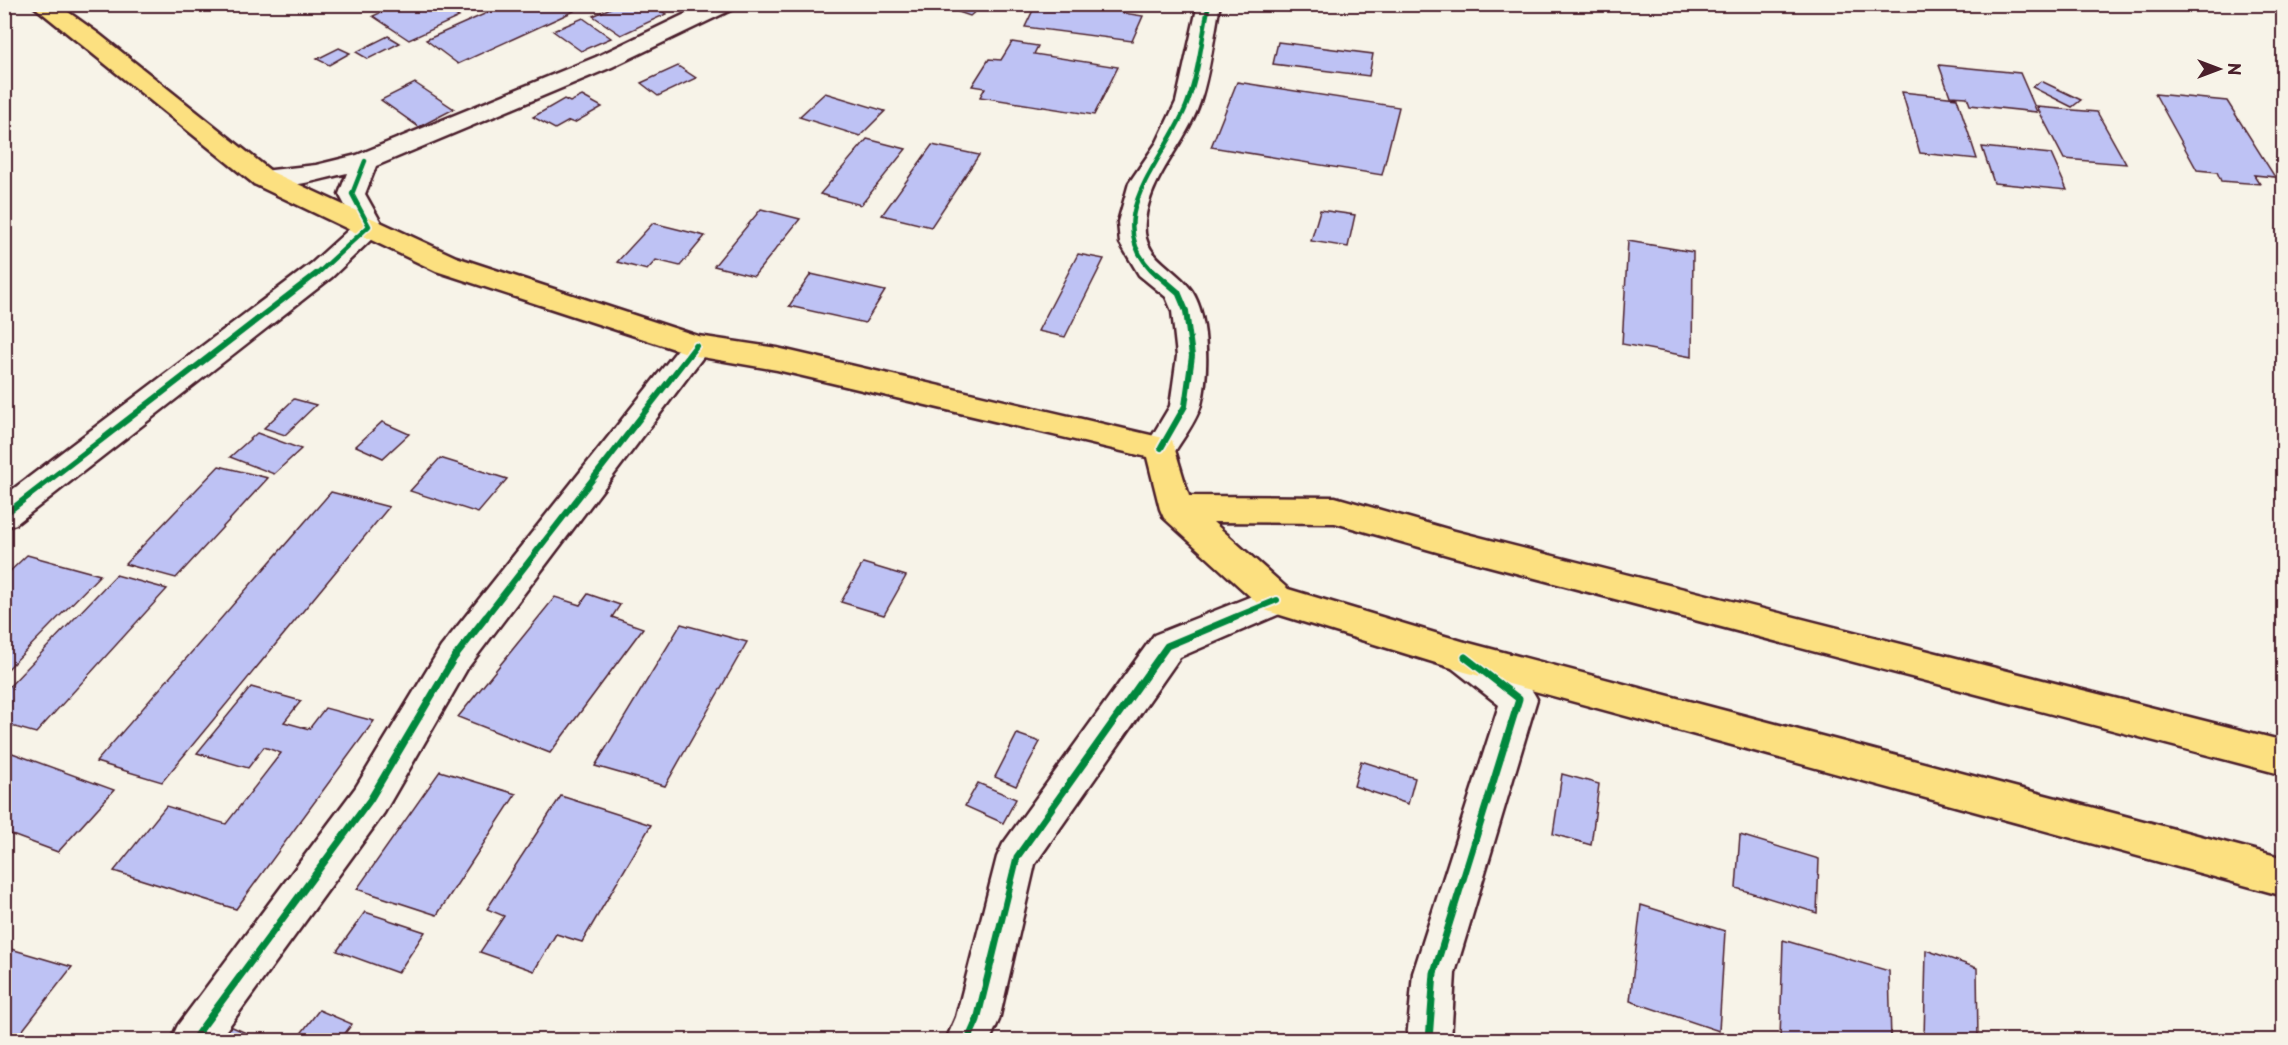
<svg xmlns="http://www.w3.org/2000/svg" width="2288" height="1045" viewBox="0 0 2288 1045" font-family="'Playpen Sans',sans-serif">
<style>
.building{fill:#bec2f4;stroke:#4a1f2b;stroke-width:1.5}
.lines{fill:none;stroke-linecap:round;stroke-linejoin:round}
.minor-casing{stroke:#4a1f2b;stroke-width:5}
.primary-casing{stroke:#4a1f2b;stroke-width:5}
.minor{fill:#f7f3e8;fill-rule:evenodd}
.primary{fill:#fce080;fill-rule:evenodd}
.cycleway-far2-casing{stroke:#f7f3e8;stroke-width:8}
.cycleway-far1-casing{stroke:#f7f3e8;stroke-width:10}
.cycleway-casing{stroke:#f7f3e8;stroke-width:10}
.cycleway-far2{stroke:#00873e;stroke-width:4.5}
.cycleway-far1{stroke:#00873e;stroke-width:6}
.cycleway{stroke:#00873e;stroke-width:7}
</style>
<rect width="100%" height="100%" fill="#f7f3e8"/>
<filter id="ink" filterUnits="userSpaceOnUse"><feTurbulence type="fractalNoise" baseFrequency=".0167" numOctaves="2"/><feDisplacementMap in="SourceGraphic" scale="12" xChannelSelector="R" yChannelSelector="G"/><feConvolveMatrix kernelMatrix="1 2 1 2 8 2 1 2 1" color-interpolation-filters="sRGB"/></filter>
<g filter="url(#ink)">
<g class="building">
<polygon points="399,4 439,4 459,17 409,40 373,16"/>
<polygon points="507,4 565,4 574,11 458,64 426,40"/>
<polygon points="613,4 658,4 654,6 666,14 621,35 593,16 615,6"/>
<polygon points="935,4 984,4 970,16"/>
<polygon points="1036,4 1080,4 1125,10 1123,13 1143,16 1132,41 1025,27"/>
<polygon points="583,18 611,38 581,51 553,31"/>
<polygon points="388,36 400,43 368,59 356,52"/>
<polygon points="1012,42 1038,46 1034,54 1118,67 1094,115 980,97 985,88 972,86 989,59 1001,60"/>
<polygon points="1278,42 1373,54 1369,76 1273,64"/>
<polygon points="339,48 350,53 329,65 317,59"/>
<polygon points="1939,65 2020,73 2037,112 1970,105 1967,97 1950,96"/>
<polygon points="678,66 696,78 658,96 641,83"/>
<polygon points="2041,81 2081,100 2072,107 2032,87"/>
<polygon points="1237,82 1399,107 1382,175 1211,147"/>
<polygon points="415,83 454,109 419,127 381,100"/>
<polygon points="1902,92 1957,98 1977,159 1920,153"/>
<polygon points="825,93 885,111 860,136 799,117"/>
<polygon points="2155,94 2227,101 2275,177 2254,175 2260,184 2221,181 2217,172 2197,170"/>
<polygon points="582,96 602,107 574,123 569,121 555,129 533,117 564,99 570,102"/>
<polygon points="2037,107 2097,112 2126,164 2064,159"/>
<polygon points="867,139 906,149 861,205 820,194"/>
<polygon points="932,145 979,155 931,227 882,215"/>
<polygon points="1982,147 2051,154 2067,190 1994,183"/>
<polygon points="761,209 800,219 754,276 714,266"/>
<polygon points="1320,210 1355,215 1348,247 1311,241"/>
<polygon points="653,223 705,236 680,266 656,260 647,270 617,262"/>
<polygon points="1628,241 1693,252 1692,357 1622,344"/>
<polygon points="1078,254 1104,259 1065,337 1038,331"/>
<polygon points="811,274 885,291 865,323 789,306"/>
<polygon points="294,399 316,405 285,435 264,428"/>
<polygon points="382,422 409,434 383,458 356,446"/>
<polygon points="257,433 301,449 274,474 230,457"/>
<polygon points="440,458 507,479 478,513 410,491"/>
<polygon points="219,466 268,478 176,578 125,564"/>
<polygon points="331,492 389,507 162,782 96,762"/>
<polygon points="27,555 100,575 4,673 4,577"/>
<polygon points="863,563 906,576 884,615 841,602"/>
<polygon points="116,575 167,589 36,733 4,724 4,692"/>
<polygon points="588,594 620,605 612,617 643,628 550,753 458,717 555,597 580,605"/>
<polygon points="681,624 747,642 665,786 595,766"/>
<polygon points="251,687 301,701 284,722 309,729 325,708 374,721 236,909 114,871 166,806 226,824 281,753 264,747 248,768 197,753"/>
<polygon points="1017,734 1040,742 1016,786 995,777"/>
<polygon points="4,750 114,790 58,852 4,832"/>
<polygon points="1361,761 1415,778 1408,804 1354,786"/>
<polygon points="440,771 516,794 437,915 357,889"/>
<polygon points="1562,774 1599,784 1591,845 1553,834"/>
<polygon points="978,783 1016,799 1003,823 965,806"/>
<polygon points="561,796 651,825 582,942 556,934 534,971 480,952 504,916 487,909"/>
<polygon points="1740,835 1819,859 1817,913 1736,888"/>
<polygon points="1641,905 1725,931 1719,1031 1630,1001"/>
<polygon points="365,912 425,932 398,973 337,951"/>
<polygon points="1783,940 1889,971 1891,1040 1780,1040"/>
<polygon points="4,947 72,967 15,1040 4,1040"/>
<polygon points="1926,950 1977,968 1978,1040 1924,1040"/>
<polygon points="319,1010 352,1024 340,1040 296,1040"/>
<polygon points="221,1022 262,1040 206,1040"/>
</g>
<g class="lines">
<g class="minor-casing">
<g id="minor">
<path d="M706,4H736L733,9L612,67L376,166L365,194L383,226L379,232L332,277L16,524L4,528V496L312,263L355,224L339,194L347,173C319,180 282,191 254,184L250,178L254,172L316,165L357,155L596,57Z"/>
<path d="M1198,4H1220C1214,36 1210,72 1200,102C1186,144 1150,176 1145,221C1141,256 1170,264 1188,286C1210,311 1209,374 1201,405C1196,422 1181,441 1172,456L1161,460L1150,456L1145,448L1170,406L1177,356L1172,311L1166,297L1139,275L1120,243L1118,222L1129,183L1157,142L1176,102Z"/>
<polygon points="696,336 706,339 711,346 706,353 467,669 384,813 219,1040 171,1040 178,1025 356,787 441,647 686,339"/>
<polygon points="1277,586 1289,590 1294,600 1289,610 1180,657 1035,864 999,1020 990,1040 946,1040 956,1017 997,857 1003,844 1154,635"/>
<path d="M1465,642C1486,649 1528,679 1537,699L1455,973L1451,1040H1407L1413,973L1499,705L1452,668L1447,657L1452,646Z"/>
</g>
</g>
<g class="primary-casing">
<polygon id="primary" points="31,4 57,4 99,34 272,172 456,257 698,336 777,348 1172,440 1189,496 1335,497 1451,530 2284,741 2284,775 1451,556 1335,523 1213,522 1288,589 1465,642 2284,858 2284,896 1465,672 1277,614 1265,610 1164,518 1160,509 1147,457 777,370 696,356 436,271 254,184"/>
</g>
<use href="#minor" class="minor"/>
<use href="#primary" class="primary"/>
<g class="cycleway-far2-casing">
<g id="cycleway-far2">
<polyline points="315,276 369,226 352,194 365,161"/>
<path d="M1158,276C1094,222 1167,159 1187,104C1199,73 1202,36 1209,4"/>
</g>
</g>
<g class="cycleway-far1-casing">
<g id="cycleway-far1">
<polyline points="1157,274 1178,292 1186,311 1192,356 1185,406 1161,448"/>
<polyline points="4,515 316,274"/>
<polyline points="485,618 696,346"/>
<polyline points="1233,618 1277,600"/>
</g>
</g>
<g class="cycleway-casing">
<g id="cycleway">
<polyline points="193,1040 370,800 454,658 486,617"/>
<polyline points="968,1040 977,1020 1017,857 1167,646 1236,617"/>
<polyline points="1429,1040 1434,973 1519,699 1465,657"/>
</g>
</g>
<use href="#cycleway-far2" class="cycleway-far2"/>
<use href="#cycleway-far1" class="cycleway-far1"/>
<use href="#cycleway" class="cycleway"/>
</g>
</g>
<rect width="2288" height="1045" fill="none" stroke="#f7f3e8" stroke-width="24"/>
<rect x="12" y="12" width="2264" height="1021" fill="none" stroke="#4a1f2b" stroke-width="2" filter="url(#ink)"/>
<g transform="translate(2219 69) rotate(90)" stroke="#f7f3e8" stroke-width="4.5" paint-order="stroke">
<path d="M0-4.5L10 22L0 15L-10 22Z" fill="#4a1f2b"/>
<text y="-9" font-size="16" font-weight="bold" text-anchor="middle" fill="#4a1f2b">N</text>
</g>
</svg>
